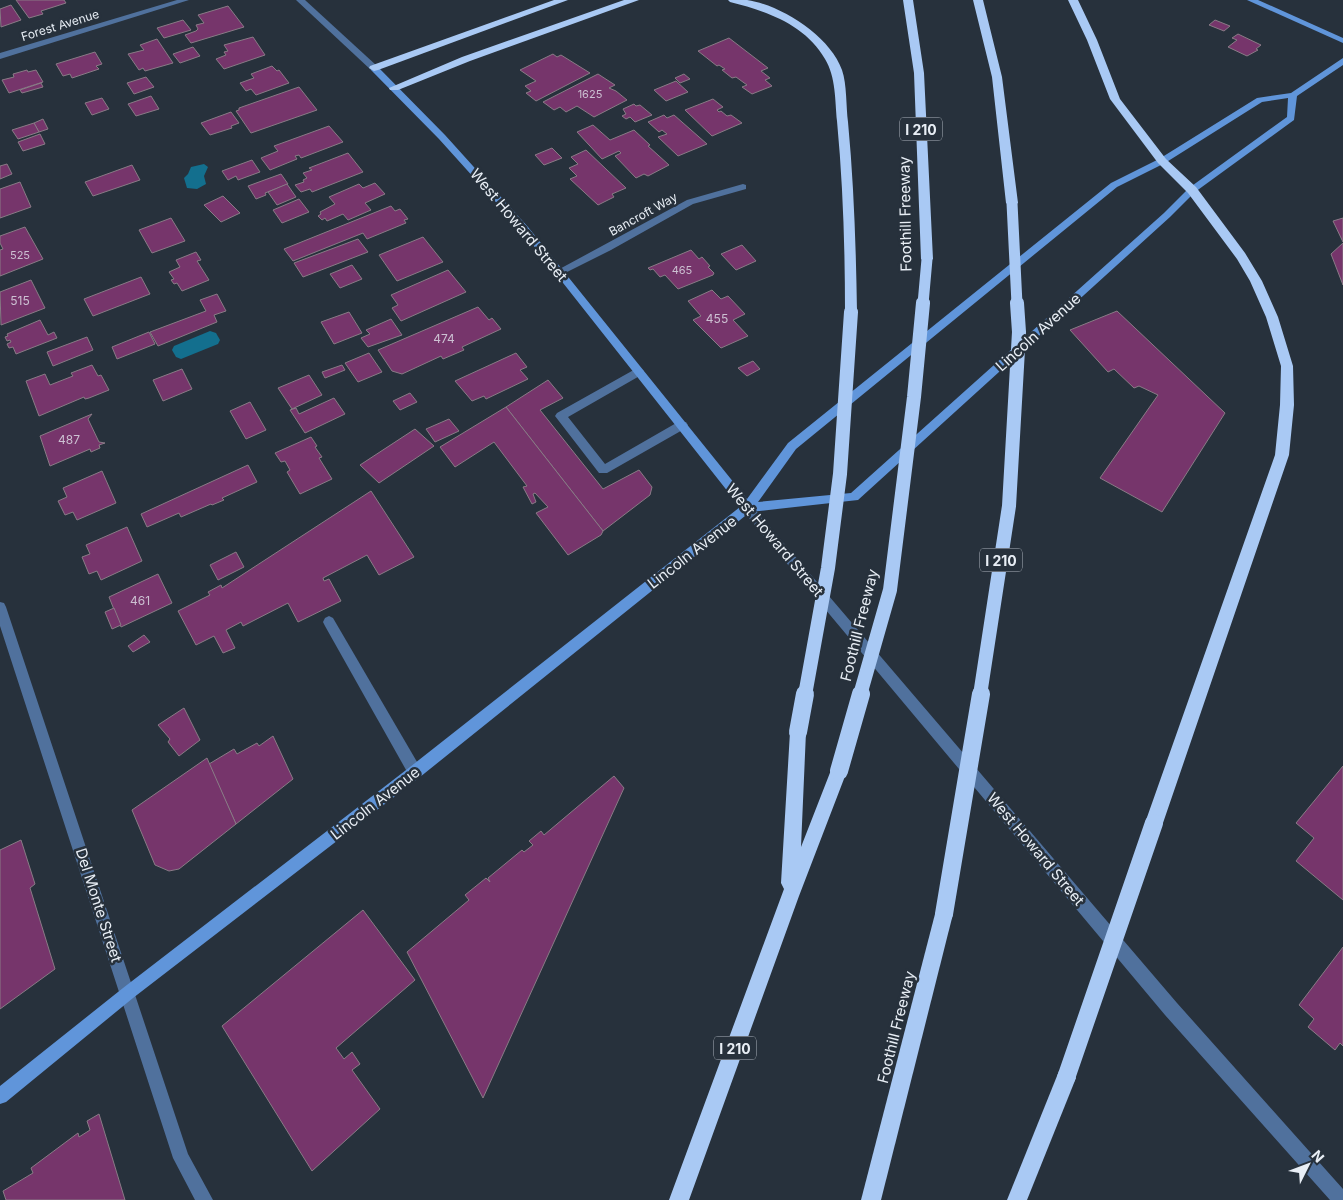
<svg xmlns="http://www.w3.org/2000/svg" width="1343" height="1200" viewBox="0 0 1343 1200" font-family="Inter,sans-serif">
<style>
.water{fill:#136f8e}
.building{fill:#76356b;stroke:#897b86}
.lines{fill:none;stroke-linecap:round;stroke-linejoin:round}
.lane{fill:#50719d;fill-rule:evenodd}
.street{fill:#50719d;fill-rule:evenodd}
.secondary{fill:#6095da;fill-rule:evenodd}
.highway{fill:#a9c9f4;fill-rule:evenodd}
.highway-bridge-far2{stroke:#a9c9f4;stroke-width:11}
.highway-bridge-far1{stroke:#a9c9f4;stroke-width:14}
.highway-bridge{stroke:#a9c9f4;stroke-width:18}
.labels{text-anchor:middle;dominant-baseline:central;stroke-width:5;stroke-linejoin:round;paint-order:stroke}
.far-number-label{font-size:11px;fill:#ccc0d2}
.far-street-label{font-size:12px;fill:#e8eef5;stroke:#27313c}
.number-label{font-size:12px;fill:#ccc0d2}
.shield{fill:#27313c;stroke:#aeb5be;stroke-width:1}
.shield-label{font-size:14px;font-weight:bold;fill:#e8eef5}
.street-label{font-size:15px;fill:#e8eef5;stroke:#27313c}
</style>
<rect width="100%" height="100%" fill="#27313c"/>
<g class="water">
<polygon points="204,164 208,167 204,176 206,184 197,189 187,188 184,178 188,174 191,167"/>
<polygon points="210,331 216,333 220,340 218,344 181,359 176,357 172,350 174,346"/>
</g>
<g class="building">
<polygon points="16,0 64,0 66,3 41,11 43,14 29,18"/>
<polygon points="11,5 21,20 1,27 0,9"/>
<polygon points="228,6 244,27 191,43 185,35 196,31 198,29 196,25 204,23 198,15"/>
<polygon points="183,20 191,30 164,38 157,28"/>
<polygon points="1215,20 1230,26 1224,31 1209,25"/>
<polygon points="1238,34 1261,45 1256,49 1258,50 1247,56 1228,47 1237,40 1232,38"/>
<polygon points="253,37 265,55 224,69 216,59 226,55 224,52 228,51 224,45"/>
<polygon points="729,38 768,68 761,71 770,78 765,80 772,86 752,94 742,87 747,85 736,77 732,78 722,70 725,69 719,65 717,66 698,51"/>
<polygon points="157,39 173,63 145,71 143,68 139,70 128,54 144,50 140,45"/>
<polygon points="193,47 200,56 180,63 173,54"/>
<polygon points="95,52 102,64 96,66 99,69 72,78 70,74 63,76 56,64"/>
<polygon points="553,54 557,57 561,55 590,73 536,101 526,93 531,91 525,86 536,81 520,70"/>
<polygon points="272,66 277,71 279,70 289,83 256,95 251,89 246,91 240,83 254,78 251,74"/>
<polygon points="27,70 28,72 36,70 43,82 9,93 2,80 14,77 13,74"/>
<polygon points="598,74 615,85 609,88 616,91 627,100 594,117 577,106 566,112 560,107 554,110 543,102"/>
<polygon points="684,74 690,79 680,83 675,78"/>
<polygon points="146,77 154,87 134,94 127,83"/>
<polygon points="676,81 688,92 666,101 654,90"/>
<polygon points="41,83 43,87 22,93 20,90"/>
<polygon points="299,87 317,110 251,133 236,111 239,110 239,108"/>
<polygon points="151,96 159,109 136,116 128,104"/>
<polygon points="102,98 109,109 92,115 85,103"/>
<polygon points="713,99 723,107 717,110 719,112 721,111 727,116 731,115 742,123 712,136 685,110"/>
<polygon points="634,104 636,106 640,105 652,115 635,122 630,117 626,119 622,116 626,114 623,109"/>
<polygon points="231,112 239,123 231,126 232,128 210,135 201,123"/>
<polygon points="664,115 667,118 674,115 707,144 678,156 658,137 667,134 662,130 659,132 648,122"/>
<polygon points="43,119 48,129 39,132 34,123"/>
<polygon points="34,123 39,132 18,139 12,130"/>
<polygon points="593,125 610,140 634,130 650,145 648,146 669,165 648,176 644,174 636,178 615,156 621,153 619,151 602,159 577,132"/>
<polygon points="329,126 343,142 301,158 299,155 295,156 297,159 270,170 261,158 278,151 274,146"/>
<polygon points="40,134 45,144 23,151 18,142"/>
<polygon points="552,148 562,158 544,165 535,155"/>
<polygon points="586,150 626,188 612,194 614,197 598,205 570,179 577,176 569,168 578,164 571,157"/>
<polygon points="348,153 363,172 312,192 310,189 301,192 295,185 304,182 303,180 307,178 303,173 312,170 309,168"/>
<polygon points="252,160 260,172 238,180 236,176 228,180 222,171"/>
<polygon points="7,164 12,174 0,179 0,166"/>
<polygon points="132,165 140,180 93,196 85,182"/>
<polygon points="281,174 288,184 265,193 266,195 256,199 248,186"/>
<polygon points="20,182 31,207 0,218 0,189"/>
<polygon points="375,183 385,194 365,203 371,210 348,220 343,214 327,221 325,218 322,220 318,216 321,214 320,212 335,204 329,197 359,184 363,188"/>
<polygon points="287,184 296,197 277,205 268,192"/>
<polygon points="223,196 240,213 221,222 204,205"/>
<polygon points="299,199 309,212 282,223 273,210"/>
<polygon points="391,206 395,211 400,209 408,219 404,220 406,223 367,239 363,233 293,261 284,249"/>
<polygon points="171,218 185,241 152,253 139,230"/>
<polygon points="1343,218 1343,242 1333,221"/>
<polygon points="25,227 43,259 0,276 0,250 3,249 0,243 0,236"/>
<polygon points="423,237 443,262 397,281 379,255"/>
<polygon points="358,239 368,252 303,277 294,263"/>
<polygon points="1343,243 1343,285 1331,254"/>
<polygon points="742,245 756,261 736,270 721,254"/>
<polygon points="691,250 699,259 702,257 710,266 708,267 714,273 713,275 678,289 665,275 660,277 653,269 650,270 648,268"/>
<polygon points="196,252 201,260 197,261 209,280 182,291 177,283 174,284 171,280 174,279 169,272 180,267 176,260"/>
<polygon points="352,265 362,279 340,288 330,274"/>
<polygon points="448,270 466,292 401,321 392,308 398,305 391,295"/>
<polygon points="141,277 150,294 93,316 84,299"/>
<polygon points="31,280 45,308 1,325 0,292"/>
<polygon points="712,290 721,299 728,296 745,314 733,320 748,336 721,348 693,320 701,316 688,301"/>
<polygon points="217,294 226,311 214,315 217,322 158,346 150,332 206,311 200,300"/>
<polygon points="478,307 489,320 492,318 501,329 462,347 464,350 443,359 441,356 402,374 392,371 378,350"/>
<polygon points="1117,311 1225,413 1162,512 1100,478 1158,395 1139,386 1134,388 1114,369 1108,372 1070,330"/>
<polygon points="349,312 362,333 334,344 321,322"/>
<polygon points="391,319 402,335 368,347 361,338 370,334 366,330"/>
<polygon points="40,320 48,335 54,332 57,338 16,354 13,347 9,348 7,344 11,342 10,340 7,341 5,337 8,336 7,334"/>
<polygon points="149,332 155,344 117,359 112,347"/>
<polygon points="87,337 93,350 53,366 47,352"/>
<polygon points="369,353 382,372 358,382 345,363"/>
<polygon points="516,353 527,367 520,370 528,379 486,399 484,396 472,401 455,381"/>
<polygon points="753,361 760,369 747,376 738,368"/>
<polygon points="92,365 98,376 101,375 109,390 89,398 85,399 84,397 39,416 26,381 45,374 50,385 73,376 71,373"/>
<polygon points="342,365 345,370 325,378 322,372"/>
<polygon points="182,369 192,389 163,401 153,380"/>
<polygon points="309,375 322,395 292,409 278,388"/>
<polygon points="548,380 563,398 540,410 603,489 639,470 652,487 650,495 603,531 506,407"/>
<polygon points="410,393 417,402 400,410 393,401"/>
<polygon points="334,398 345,414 305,433 290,410 296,408 299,414"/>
<polygon points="250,402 266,430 246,439 230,411"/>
<polygon points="506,407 603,531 601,535 568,555 536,513 548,507 535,493 533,494 536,502 532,504 523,487 527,486 494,442 455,467 440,447"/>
<polygon points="92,414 88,419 99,442 105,443 99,445 100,448 91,452 90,449 50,466 40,436"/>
<polygon points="449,419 459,431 435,442 426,429"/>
<polygon points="415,429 434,446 379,483 360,465"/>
<polygon points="311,437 317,446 315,447 322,457 319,458 332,479 300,494 287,472 290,470 285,461 281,462 275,453"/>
<polygon points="248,465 257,482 222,498 224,500 212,505 211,504 181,517 179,513 147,527 141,514"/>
<polygon points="102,471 116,503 77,520 73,512 65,515 58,501 67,497 63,488"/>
<polygon points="371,491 414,557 379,575 367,555 323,578 324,581 329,579 341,601 298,622 288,603 243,626 241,622 226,630 235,648 223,653 214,636 196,645 178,611 210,595 208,592 221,585 222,588"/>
<polygon points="127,527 142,561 101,580 97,571 89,574 82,557 90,554 86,545"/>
<polygon points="236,552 244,567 218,580 210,565"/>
<polygon points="158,574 172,603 121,627 109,597"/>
<polygon points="114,608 121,625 112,629 105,612"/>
<polygon points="144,635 150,642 133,652 128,646"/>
<polygon points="184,708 200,740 179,756 168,742 170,739 158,725"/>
<polygon points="273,736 293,779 236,824 209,764 234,749 237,754 257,743 259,746"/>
<polygon points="207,758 236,824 179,869 169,871 155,865 132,810"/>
<polygon points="1343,766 1343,900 1296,861 1314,838 1296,823"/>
<polygon points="614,776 624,788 483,1098 407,952 469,900 465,895 486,878 490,882 488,878 522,850 524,852 533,845 529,841 541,831 544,835"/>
<polygon points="21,840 35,884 30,888 55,969 0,1009 0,850"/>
<polygon points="363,910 415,980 336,1048 344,1059 352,1052 360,1064 352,1070 380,1109 312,1171 222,1026"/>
<polygon points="1343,947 1343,1046 1340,1043 1335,1050 1308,1027 1314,1019 1299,1005"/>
<polygon points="99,1114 125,1200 6,1200 3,1191 33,1173 31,1168 78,1133 79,1137 90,1130 87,1121"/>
</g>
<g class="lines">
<g class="lane">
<polygon points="639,367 644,371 643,374 568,417 605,464 678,422 686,422 688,425 686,428 607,473 599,473 555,416 557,413"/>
<polygon points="329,616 333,618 420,767 422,772 420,777 415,779 410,777 325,626 323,622 325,618"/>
</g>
<g class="street">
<polygon points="177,0 189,0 0,59 0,53"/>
<polygon points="296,0 305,0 377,66 377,70 371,70"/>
<polygon points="743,184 746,185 746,189 693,204 611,250 563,274 555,274 554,272 687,200"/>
<polygon points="747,503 751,505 1177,1003 1343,1189 1343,1200 1330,1200 1165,1015 743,511 741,508 743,505"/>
<polygon points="0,602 4,603 6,607 188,1154 213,1200 195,1200 173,1158 0,626"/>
</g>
<g class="secondary">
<polygon points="1247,0 1258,0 1343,38 1343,43"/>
<path d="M1343,58V65L1297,96L1294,120L1195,192L1170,217L858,500L750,512L420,777L133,998L6,1102L0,1104V1086L123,988L410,767L740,507L522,231L439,139L371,70V66H377L445,135L528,227L747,499L788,443L1111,183L1159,159L1257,98L1291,93ZM1288,98L1287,117L1189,188L1164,213L851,493L758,502L796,449L1117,187L1165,163L1262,102Z"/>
</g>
<g class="highway">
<polygon points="554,0 568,0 378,70 374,71 369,68 370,66"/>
<polygon points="624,0 639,0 470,61 398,90 390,90 389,88 462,57"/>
<path d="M728,0C734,0 741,0 747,0C781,5 830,36 842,70C847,84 846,107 848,122C854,185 856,249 857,312L855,315L851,316L845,312C845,248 843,185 837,121C835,101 836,77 825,59C805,24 766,11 730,2Z"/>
<polygon points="903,0 913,0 924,73 933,259 927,263 921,259 914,73"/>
<polygon points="973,0 983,0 1002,77 1018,203 1012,207 1006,203 992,77"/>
<polygon points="1068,0 1078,0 1097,40 1120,99 1166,159 1196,187 1245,253 1262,281 1278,317 1293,366 1294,405 1289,455 1163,823 1160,829 1154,831 1148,829 1145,823 1275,455 1280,405 1281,366 1266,317 1250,281 1237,259 1188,193 1158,163 1110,99 1087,40"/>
<polygon points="798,724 804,727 806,732 801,847 833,765 839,763 845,765 847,771 799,896 689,1200 669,1200 784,889 781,883 790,732 792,727"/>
<polygon points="944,905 950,908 953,914 881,1200 861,1200 935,914 938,908"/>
<polygon points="1066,1068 1073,1071 1076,1078 1027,1200 1007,1200 1059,1071"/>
</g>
<g class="highway-bridge-far2">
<polyline points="1012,203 1017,304"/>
<polyline points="923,304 927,259"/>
</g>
<g class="highway-bridge-far1">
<polyline points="805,695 828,568 840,474 851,312"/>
<polyline points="860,695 890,590 914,397 923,303"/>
<polyline points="980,695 1009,506 1019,332 1017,303"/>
</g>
<g class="highway-bridge">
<polyline points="798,732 805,694"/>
<polyline points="839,771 861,694"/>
<polyline points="944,914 981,694"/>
<polyline points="1066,1078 1154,823"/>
</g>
</g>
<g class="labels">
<g class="far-number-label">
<text x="590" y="94">1625</text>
<text x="20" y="255">525</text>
<text x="682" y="270">465</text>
</g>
<g class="far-street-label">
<text transform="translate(60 25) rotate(-17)">Forest Avenue</text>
<text transform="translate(643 214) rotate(-29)">Bancroft Way</text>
</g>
<g class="number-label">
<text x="20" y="300">515</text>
<text x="717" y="318">455</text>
<text x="444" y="338">474</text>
<text x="69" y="439">487</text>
<text x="140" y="600">461</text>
</g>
<g class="shield">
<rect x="900" y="117.5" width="42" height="23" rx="4"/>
<rect x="980" y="548.5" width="42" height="23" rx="4"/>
<rect x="714" y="1036.5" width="42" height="23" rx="4"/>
</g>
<g class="shield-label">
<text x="921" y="129">I 210</text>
<text x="1001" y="560">I 210</text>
<text x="735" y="1048">I 210</text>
</g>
<g class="street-label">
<text transform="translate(905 214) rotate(-91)">Foothill Freeway</text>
<text transform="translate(519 225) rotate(50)">West Howard Street</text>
<text transform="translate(1038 332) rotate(-42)">Lincoln Avenue</text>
<text transform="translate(775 540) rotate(50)">West Howard Street</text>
<text transform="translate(692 552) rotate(-38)">Lincoln Avenue</text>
<text transform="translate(859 625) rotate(-76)">Foothill Freeway</text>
<text transform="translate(375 803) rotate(-38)">Lincoln Avenue</text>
<text transform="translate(1036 849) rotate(50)">West Howard Street</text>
<text transform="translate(99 905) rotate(72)">Del Monte Street</text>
<text transform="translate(896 1027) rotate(-76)">Foothill Freeway</text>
</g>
</g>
<g transform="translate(1308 1165) rotate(48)" stroke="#27313c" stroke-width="4" paint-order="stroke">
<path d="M0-4L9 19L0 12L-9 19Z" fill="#e8eef5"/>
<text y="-8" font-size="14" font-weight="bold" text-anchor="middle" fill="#e8eef5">N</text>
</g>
</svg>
